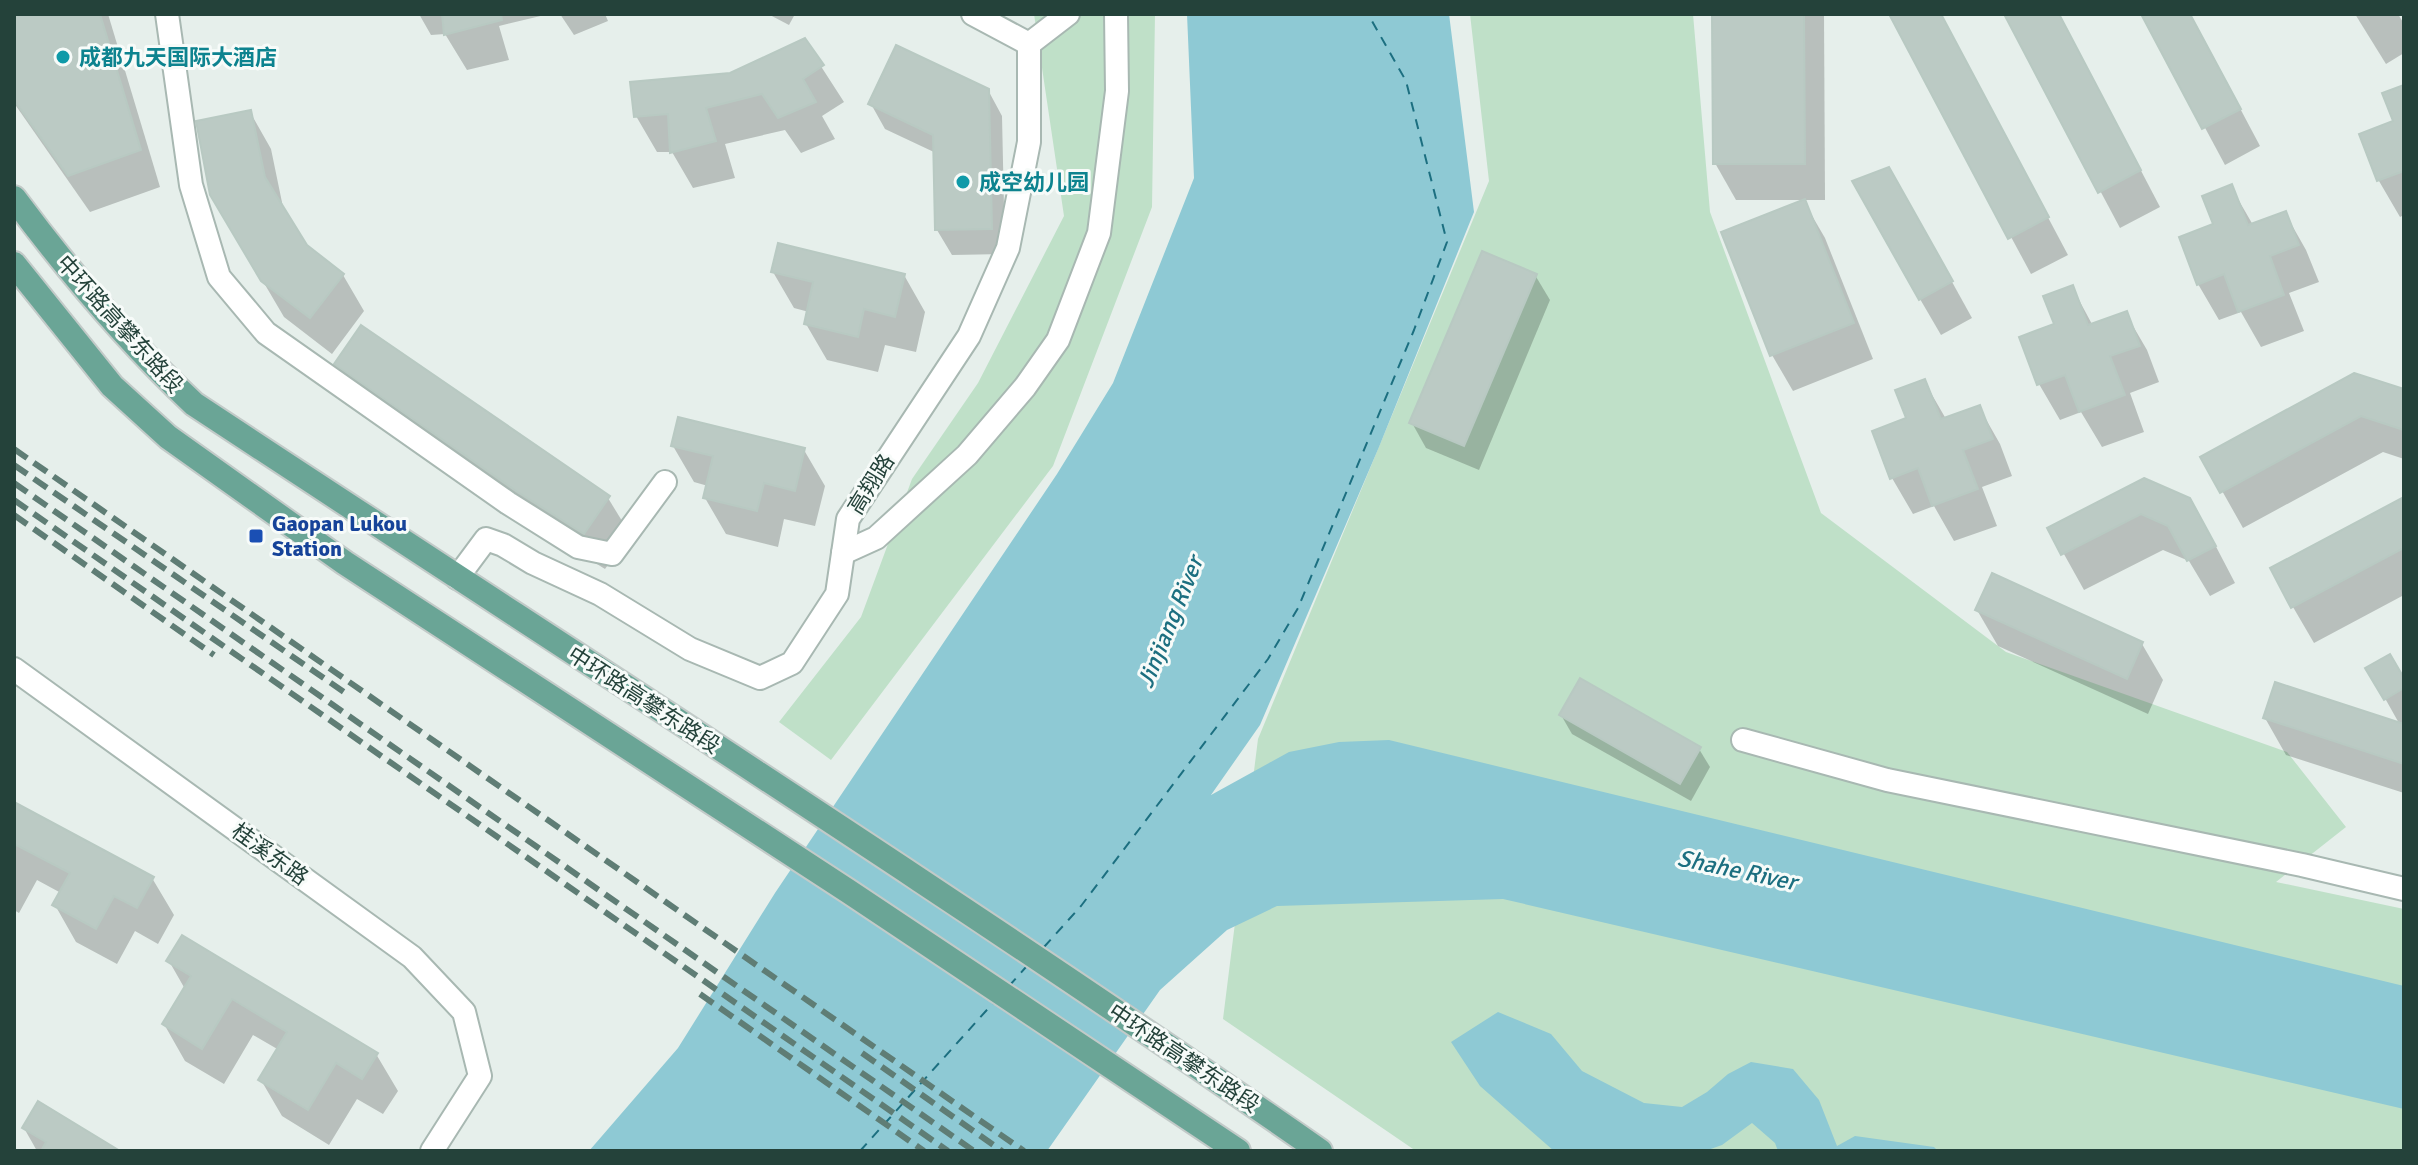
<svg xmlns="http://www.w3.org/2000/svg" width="2418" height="1165" viewBox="0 0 2418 1165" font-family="Signika,'Noto Sans SC',sans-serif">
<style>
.green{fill:#bfe0c8}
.water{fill:#8ec9d4}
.shadow{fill:#0003}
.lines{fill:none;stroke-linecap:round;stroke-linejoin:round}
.ferry{stroke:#1c6f80;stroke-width:2;stroke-dasharray:10 8;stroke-linecap:butt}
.building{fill:#bbcac4;stroke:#b8c9c2;stroke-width:2}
.minor-casing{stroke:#a8b8b2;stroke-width:26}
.primary-casing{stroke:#c2cac8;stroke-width:28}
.minor{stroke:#fff;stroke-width:22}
.primary{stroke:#6aa596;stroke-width:24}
.rail{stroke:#5f7d75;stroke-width:6;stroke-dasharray:16 8;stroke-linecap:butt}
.culture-dot{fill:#0f9aa8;stroke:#f7fbf9;stroke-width:3}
.transit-dot{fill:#1a4fb4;stroke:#f7fbf9;stroke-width:3}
.labels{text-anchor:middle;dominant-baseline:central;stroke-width:6;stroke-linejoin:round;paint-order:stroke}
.culture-label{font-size:22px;font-weight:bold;fill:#0d838f;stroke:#f7fbf9;text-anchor:start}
.street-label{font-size:22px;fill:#24423a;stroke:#f7fbf9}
.transit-label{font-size:22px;font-weight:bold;fill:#164399;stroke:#f7fbf9;text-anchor:start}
.water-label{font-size:24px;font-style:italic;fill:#1c6f80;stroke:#f7fbf9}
</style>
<rect width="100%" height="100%" fill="#e6efeb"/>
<g class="green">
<polygon points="1034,14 1155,14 1152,207 1053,466 831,760 779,722 861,617 912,479 978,383 1064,216"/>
<polygon points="1470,14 1693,14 1710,212 1821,513 2006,652 2287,752 2346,827 2276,882 2404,909 2404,1151 1416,1151 1223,1019 1258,739 1489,181"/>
</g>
<g class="water">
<polygon points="1187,14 1449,14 1474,212 1379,447 1260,725 1211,795 1289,752 1339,742 1389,740 2404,986 2404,1109 1503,899 1277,906 1227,930 1160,990 1047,1151 589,1151 678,1048 775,893 1057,474 1113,383 1194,178"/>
<polygon points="1498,1012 1551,1034 1582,1071 1644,1103 1682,1107 1707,1092 1728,1074 1751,1062 1793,1069 1819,1100 1837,1146 1855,1136 1934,1147 1938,1151 1778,1151 1775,1143 1752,1123 1722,1145 1705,1151 1554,1151 1480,1086 1451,1042"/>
</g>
<g class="shadow">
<polygon points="14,14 108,14 160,187 90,212 14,103"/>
<polygon points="419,14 549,14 499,26 509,60 467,70 445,34 431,35"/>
<polygon points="560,14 605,14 608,21 574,35"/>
<polygon points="768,14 795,14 789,25"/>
<polygon points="1714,14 1824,14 1825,200 1736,200 1715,163"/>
<polygon points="1891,14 1940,14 2068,255 2031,274"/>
<polygon points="2006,14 2059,14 2160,207 2120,228"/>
<polygon points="2144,14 2190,14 2260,146 2225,165"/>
<polygon points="2355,14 2398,14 2404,24 2404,53 2386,64"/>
<polygon points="804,40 844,102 822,116 835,139 801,153 785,130 725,144 735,178 693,188 672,152 657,152 636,116"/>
<polygon points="2404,87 2404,215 2400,217 2379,181 2361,135 2396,122"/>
<polygon points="988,90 1002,116 1005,254 952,255 937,230 936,153 885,129 871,104"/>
<polygon points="250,112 271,149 284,212 305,246 343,275 364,311 332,354 284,317 234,232"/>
<polygon points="2231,187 2253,225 2285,213 2306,250 2319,282 2289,293 2304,331 2261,347 2241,312 2219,320 2198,284 2215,225"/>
<polygon points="1804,202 1825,238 1873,359 1793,391 1772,355"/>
<polygon points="1910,206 1972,318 1941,335 1920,299"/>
<polygon points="773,272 904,275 925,312 916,352 885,345 878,372 827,360 806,324 809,312 794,308"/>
<polygon points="1535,275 1550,300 1479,470 1426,448 1412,423"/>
<polygon points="2072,287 2093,326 2126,314 2147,350 2159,382 2130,393 2144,432 2102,447 2081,412 2060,420 2039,384"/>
<polygon points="337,364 608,498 630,534 605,569 539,528 358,400"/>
<polygon points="1924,381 1946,419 1979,407 2000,444 2012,476 1982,487 1997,526 1954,541 1934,506 1913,514 1892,478 1908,420"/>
<polygon points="2404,391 2404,459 2383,452 2243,528 2203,457"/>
<polygon points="673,446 804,450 825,486 815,526 784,519 778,547 726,534 705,498 708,486 694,482"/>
<polygon points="2144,480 2211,537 2235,583 2210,596 2189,561 2163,550 2084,590 2050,529"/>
<polygon points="2404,499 2404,595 2314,643 2293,607"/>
<polygon points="1977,610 2142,644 2163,680 2148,714 1998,646"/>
<polygon points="2368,668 2404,682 2404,793 2286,755 2265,718 2400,725"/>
<polygon points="1561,715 1699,749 1710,767 1691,801 1572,734"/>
<polygon points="14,804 152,878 174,915 158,944 135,931 117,964 76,942 55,905 61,893 37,880 19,913 14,910"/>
<polygon points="169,961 376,1054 398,1091 383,1114 357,1099 329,1145 282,1116 261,1080 279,1050 253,1035 224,1084 185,1061 164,1024 185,989"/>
<polygon points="24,1128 116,1151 37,1151"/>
</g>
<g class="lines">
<g class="ferry">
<polyline points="1044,947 1081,906 1268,659 1298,608 1414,330 1447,242 1406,81 1368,14"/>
<polyline points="1009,986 1026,967"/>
<polyline points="860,1151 994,1002"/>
</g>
</g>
<g class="building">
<polygon points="14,14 100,14 141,150 68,176 14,100"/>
<polygon points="442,14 501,14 502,20 444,35"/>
<polygon points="1712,14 1804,14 1805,164 1713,164"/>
<polygon points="1889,14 1941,14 2049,217 2008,239"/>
<polygon points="2004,14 2059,14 2141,170 2098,193"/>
<polygon points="2141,14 2190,14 2241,109 2202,129"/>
<polygon points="805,38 824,65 803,79 816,102 778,118 762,94 706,108 716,141 670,153 668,114 634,117 630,82 730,73"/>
<polygon points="896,45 989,89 992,229 935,230 933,135 868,104"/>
<polygon points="2404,85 2404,171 2377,181 2359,134 2393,121 2382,93"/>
<polygon points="251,110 265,177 307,245 344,274 310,318 261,281 210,195 196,121"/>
<polygon points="1889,167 1953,281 1919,300 1852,181"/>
<polygon points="2232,184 2248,225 2286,211 2299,245 2270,256 2284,295 2238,312 2224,274 2197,285 2179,237 2213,224 2202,196"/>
<polygon points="1805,199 1854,323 1770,356 1721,232"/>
<polygon points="778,243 905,274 895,317 864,309 858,337 804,324 813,282 771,272"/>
<polygon points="1482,251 1537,274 1464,446 1409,423"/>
<polygon points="2073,285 2088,325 2127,311 2140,346 2110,356 2125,395 2079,412 2065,375 2037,385 2019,337 2054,324 2043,296"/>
<polygon points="361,325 610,496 584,534 516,491 334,364"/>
<polygon points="2354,373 2404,389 2404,430 2361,416 2220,493 2200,457"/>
<polygon points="1925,379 1941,419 1980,405 1993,439 1963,450 1978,489 1932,506 1918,468 1890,479 1872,431 1906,418 1895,390"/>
<polygon points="678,417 805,448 795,491 764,483 757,511 703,498 713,456 671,446"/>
<polygon points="2144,478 2190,498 2216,546 2187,561 2168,526 2141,514 2061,555 2047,528"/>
<polygon points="2404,497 2404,548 2291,608 2270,568"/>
<polygon points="1992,573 2143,642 2127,679 1975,610"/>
<polygon points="2390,654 2404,678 2404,688 2384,700 2365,668"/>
<polygon points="1580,678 1701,747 1680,784 1559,715"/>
<polygon points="2275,682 2404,724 2404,764 2263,718"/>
<polygon points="14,802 154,877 137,908 114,896 96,929 52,905 70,873 14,844"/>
<polygon points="182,935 378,1053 362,1079 336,1063 308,1110 258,1080 287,1032 232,999 202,1049 162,1024 191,976 166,961"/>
<polygon points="38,1101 120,1151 41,1151 46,1142 22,1128"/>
</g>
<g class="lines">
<g class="minor-casing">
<g id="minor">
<polyline points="167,14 191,185 219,277 266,333 508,503 578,547 612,554 665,482"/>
<polyline points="1029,44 1068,14"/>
<polyline points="843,553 876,538 967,455 1025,387 1058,340 1099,233 1117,91 1116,14"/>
<polyline points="457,578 486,539 503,545 533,563 600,594 690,649 760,678 792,663 837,594 848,519 969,336 1008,248 1029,142 1029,44 973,14"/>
<polyline points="14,669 412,957 464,1012 480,1076 432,1151"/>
<polyline points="1743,740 1887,780 2302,865 2404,889"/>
</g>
</g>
<g class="primary-casing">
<g id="primary">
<path d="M14,198C69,272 127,341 194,404C570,652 950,894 1320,1151"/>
<polyline points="14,264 112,386 168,437 345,563 848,891 1238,1151"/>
</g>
</g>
<use href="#minor" class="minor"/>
<use href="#primary" class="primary"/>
<g class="rail">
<polyline points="14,449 1024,1151"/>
<polyline points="14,465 344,692"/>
<polyline points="14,483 974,1151"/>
<polyline points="14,500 948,1151"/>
<polyline points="14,515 214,655"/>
<polyline points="700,994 924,1151"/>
<polyline points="862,1053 1002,1151"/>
</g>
</g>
<g class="culture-dot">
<circle cx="63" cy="57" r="8"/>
<circle cx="963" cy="182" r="8"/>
</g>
<rect class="transit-dot" x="248" y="528" width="16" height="16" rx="4"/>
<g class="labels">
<g class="culture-label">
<text x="79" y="57">成都九天国际大酒店</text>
<text x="979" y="182">成空幼儿园</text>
</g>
<g class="street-label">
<text transform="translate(120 324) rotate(48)">中环路高攀东路段</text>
<text transform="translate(871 484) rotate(-58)">高翔路</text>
<text transform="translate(644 700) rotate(33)">中环路高攀东路段</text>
<text transform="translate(270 854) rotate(36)">桂溪东路</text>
<text transform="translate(1184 1058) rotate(34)">中环路高攀东路段</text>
</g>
<g class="transit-label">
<text x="272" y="523">Gaopan Lukou<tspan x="272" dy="25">Station</tspan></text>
</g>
<g class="water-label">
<text transform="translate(1170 622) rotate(-68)">Jinjiang River</text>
<text transform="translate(1737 870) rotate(12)">Shahe River</text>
</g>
</g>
<rect width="2418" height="1165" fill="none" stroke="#24423a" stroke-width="32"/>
</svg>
